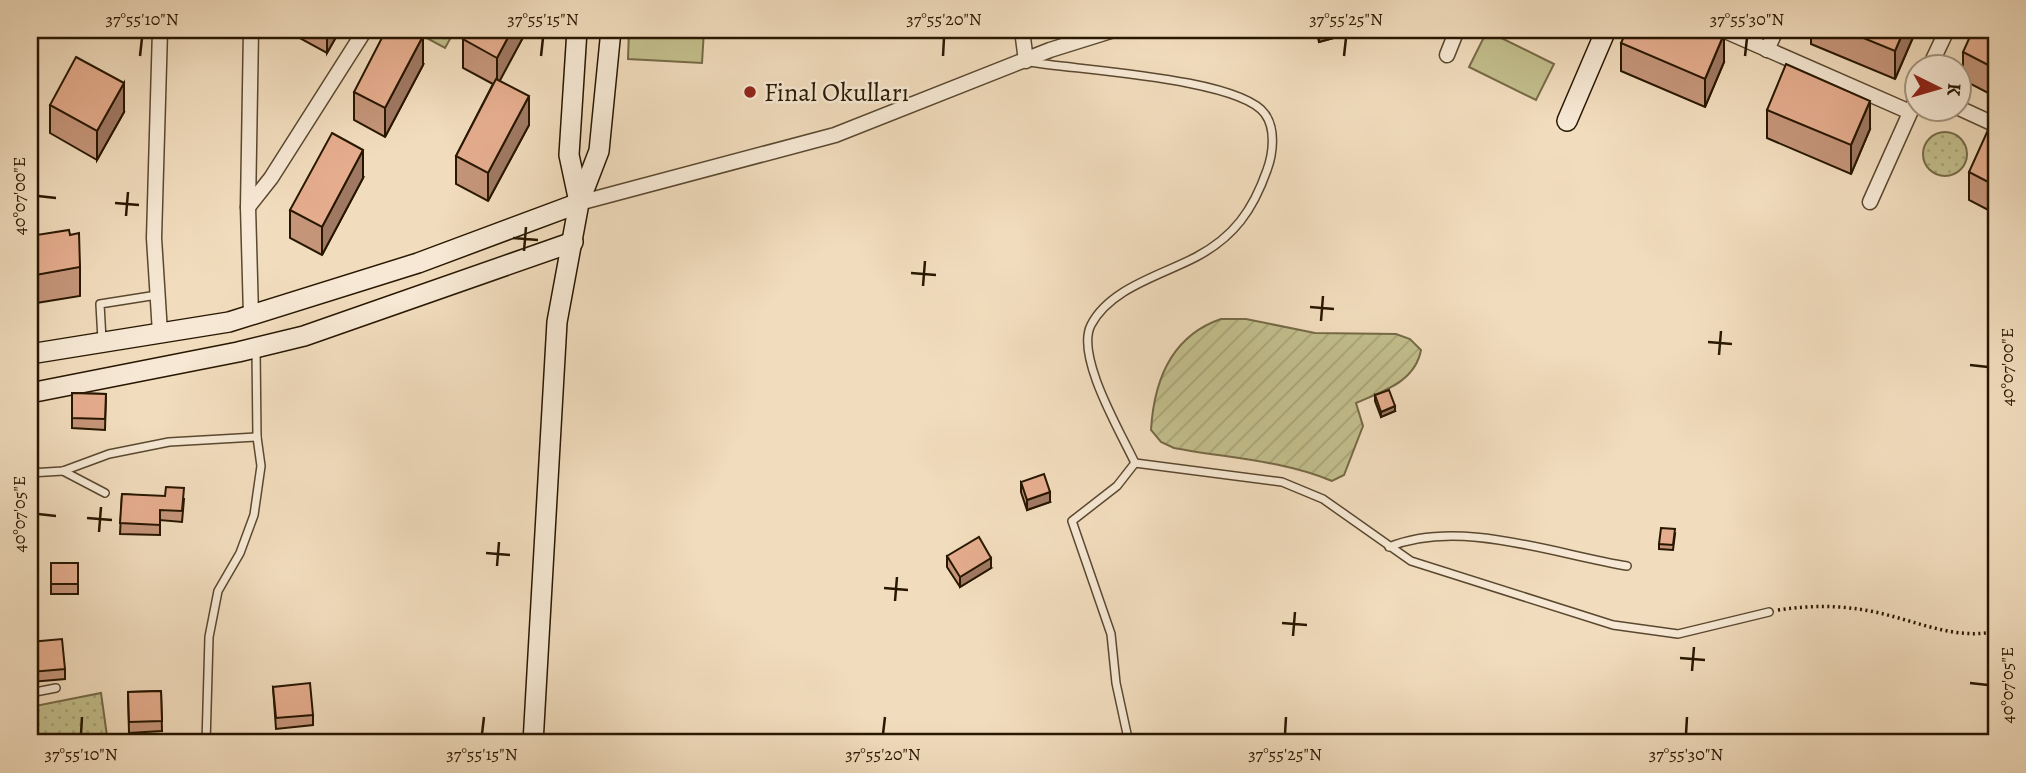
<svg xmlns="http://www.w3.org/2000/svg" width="2026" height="773" viewBox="0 0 2026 773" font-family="Alegreya,serif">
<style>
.grass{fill:url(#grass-dots);stroke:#756a46;stroke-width:2}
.garden{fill:url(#garden-furrows);stroke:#756a46;stroke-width:2}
.pitch{fill:#c2be8c;stroke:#756a46;stroke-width:2}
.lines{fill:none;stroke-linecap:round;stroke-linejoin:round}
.lane-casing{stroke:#5a482f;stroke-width:10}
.street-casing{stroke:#5a482f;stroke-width:17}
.secondary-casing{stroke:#281700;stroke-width:22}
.path{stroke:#281700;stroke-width:3.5;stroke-dasharray:2 3.5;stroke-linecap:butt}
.lane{stroke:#f6e8d4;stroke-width:7}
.street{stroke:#f6e8d4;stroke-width:14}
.secondary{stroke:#f6e8d4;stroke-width:19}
.wall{fill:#c5957a;stroke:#281700;stroke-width:2}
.shaded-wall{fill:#a07963;stroke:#281700;stroke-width:2}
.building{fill:#e5ad8e;stroke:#281700;stroke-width:2}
.ticks{fill:none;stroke:#281700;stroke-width:2.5}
.poi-dot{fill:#8f2418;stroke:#f6e8d4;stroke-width:2.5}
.labels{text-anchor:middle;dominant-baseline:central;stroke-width:5;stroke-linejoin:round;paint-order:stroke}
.poi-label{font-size:26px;fill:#281700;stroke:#f6e8d4;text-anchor:start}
.neatline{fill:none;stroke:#281700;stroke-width:2.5}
.ticks-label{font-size:18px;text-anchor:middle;fill:#281700}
</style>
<defs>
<pattern id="grass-dots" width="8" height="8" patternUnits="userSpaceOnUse" patternTransform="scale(1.75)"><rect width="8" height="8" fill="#c2be8c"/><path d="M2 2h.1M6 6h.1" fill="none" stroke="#a7a377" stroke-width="1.8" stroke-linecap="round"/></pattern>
<pattern id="garden-furrows" width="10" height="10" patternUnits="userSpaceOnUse" patternTransform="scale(1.75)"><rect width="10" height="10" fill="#c2be8c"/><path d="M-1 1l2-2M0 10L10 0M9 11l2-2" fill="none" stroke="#a7a377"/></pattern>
</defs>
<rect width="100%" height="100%" fill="#f1dcbd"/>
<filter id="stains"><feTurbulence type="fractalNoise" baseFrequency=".00286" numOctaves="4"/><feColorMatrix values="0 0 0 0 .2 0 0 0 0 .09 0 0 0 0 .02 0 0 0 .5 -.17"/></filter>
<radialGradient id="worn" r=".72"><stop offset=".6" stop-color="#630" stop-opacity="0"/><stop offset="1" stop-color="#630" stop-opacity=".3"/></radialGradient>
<g class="grass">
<polygon points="412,30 455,30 445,48"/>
<circle cx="1945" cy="154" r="22"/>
<polygon points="101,693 108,743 30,743 30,707"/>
</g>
<path class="garden" d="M1221,319H1246L1315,333L1396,334L1410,339L1421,350C1415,382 1383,391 1356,403L1363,426L1344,475L1332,481C1282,460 1226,458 1174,448L1161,442L1151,430C1154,380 1171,336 1221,319Z"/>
<g class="pitch">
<polygon points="629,30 704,30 702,63 628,59"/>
<polygon points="1487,31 1554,64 1536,100 1469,67"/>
</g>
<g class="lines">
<g class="lane-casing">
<g id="lane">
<path d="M1030,62C1076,70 1240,78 1265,114C1276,129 1273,154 1267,170C1253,210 1234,237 1196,257C1162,275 1110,288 1091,325C1075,356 1121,433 1135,463"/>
<polyline points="102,340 100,304 157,295"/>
<polyline points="1135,463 1282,482 1323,499 1411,561 1613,625 1678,634 1769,612"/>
<polyline points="63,471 105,493"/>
<polyline points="30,473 63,471 109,454 169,442 257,437"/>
<path d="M1389,547C1459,518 1554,554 1627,566"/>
<polyline points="30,693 56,688"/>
<polyline points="206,743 209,637 218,591 240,553 254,515 261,466 257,437 256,349"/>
<polyline points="1129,743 1116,683 1111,634 1072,521 1117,486 1135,463"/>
</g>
</g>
<g class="street-casing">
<g id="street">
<polyline points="160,30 154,238 160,333"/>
<polyline points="1022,30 1026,61"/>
<polyline points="1723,30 1910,112"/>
<polyline points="1767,50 1776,30"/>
<polyline points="1447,55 1457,30"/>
<polyline points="1930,66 1947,30"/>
<polyline points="1959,108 1996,125"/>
<polyline points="1870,202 1918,95"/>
<polyline points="579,203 835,135 1050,50 1114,30"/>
<polyline points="248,207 271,178 365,30"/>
<polyline points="251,315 248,207 251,30"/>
</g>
</g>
<g class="secondary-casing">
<g id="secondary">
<polyline points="577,30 569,155 579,202"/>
<polyline points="1567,121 1606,30"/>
<polyline points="30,354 229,322 418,263 579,203"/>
<polyline points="30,393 238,352 304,336 573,242"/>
<polyline points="533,743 557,322 579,203 599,151 611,30"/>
</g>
</g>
<path class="path" d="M1778,610C1812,605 1841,605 1875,612C1914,620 1956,641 1996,631"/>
<use href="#lane" class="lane"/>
<use href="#street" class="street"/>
<use href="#secondary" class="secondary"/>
</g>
<g class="wall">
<polygon points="294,30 340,30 327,53 294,35"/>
<polygon points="468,30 527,30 499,81 529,125 488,201 456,184 456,156 493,84 463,68 463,39"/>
<polygon points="1316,30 1363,30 1319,42"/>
<polygon points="1811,30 1914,30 1914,35 1895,79 1811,44"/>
<polygon points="1996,30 1996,97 1963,80 1963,52"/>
<polygon points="1621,43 1724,62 1705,107 1621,71"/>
<polygon points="423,65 385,137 354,120 354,92"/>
<polygon points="50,105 124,112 97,160 50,133"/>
<polygon points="1767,110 1870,129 1851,174 1767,138"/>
<polygon points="1996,133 1996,214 1969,200 1969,172"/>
<polygon points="363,178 322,255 290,238 290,210"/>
<polygon points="70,235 80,267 80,296 30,304 30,236"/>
<polygon points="72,393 106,394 105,430 72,428"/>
<polygon points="1375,395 1395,411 1381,417 1375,401"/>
<polygon points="1021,482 1050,502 1027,510 1021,492"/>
<polygon points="122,494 184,499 182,522 160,520 160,535 120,534"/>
<polygon points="1675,534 1673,550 1659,549 1659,544"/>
<polygon points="947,556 991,568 960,587 947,567"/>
<rect x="51" y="563" width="27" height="31"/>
<polygon points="30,642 65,669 65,679 31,682 30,665"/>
<polygon points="273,687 313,715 313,725 276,729"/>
<polygon points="161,691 162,731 129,733 128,692"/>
</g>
<g class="shaded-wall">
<polygon points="327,30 340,30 327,53"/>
<polygon points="512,30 527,30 497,86 497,58"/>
<polygon points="1319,30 1363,30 1319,42"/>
<polygon points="1904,30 1914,30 1914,35 1895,79 1895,51"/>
<polygon points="1724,34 1724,62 1705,107 1705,79"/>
<polygon points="423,36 423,65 385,137 385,108"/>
<polygon points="124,83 124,112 97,160 97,131"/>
<polygon points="529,96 529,125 488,201 488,173"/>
<polygon points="1870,101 1870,129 1851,174 1851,145"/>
<polygon points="363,150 363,178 322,255 322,227"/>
<polygon points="1395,406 1395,411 1381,417 1381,412"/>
<polygon points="1050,492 1050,502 1027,510 1027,500"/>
<polygon points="991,558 991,568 960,587 960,577"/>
</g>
<g class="building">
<polygon points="386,30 410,30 423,36 385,108 354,92"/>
<polygon points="468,30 512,30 497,58 463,39"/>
<polygon points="1627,30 1715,30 1724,34 1705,79 1621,43"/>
<polygon points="1844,30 1904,30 1895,51"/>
<polygon points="1973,30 1996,30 1996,69 1963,52"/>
<polygon points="76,57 124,83 97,131 50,105"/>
<polygon points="1786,64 1870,101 1851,145 1767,110"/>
<polygon points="496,79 529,96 488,173 456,156"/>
<polygon points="1988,130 1996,133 1996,186 1969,172"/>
<polygon points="332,133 363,150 322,227 290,210"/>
<polygon points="69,230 70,235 79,233 80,267 30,276 30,236"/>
<polygon points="1389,390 1395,406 1381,412 1375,395"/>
<polygon points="72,393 106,394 105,419 72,418"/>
<polygon points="1044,474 1050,492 1027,500 1021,482"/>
<polygon points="166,487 184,488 182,511 160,510 160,525 120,523 122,494 165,496"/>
<polygon points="1661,528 1675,529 1673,545 1659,544"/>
<polygon points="979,537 991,558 960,577 947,556"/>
<rect x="51" y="563" width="27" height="21"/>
<polygon points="62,639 65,669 31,672 30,642"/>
<polygon points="310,683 313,715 276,718 273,687"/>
<polygon points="161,691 162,721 129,722 128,692"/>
</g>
<path class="ticks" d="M140,56L142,38M541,56L543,38M943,56L944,38M1344,56L1346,38M1745,56L1747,38M38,196L56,198M115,203L139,205M126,216L128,192M513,238L538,240M524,251L526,227M911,273L936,275M923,286L925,261M1310,307L1334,309M1321,321L1323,296M1708,342L1732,344M1719,355L1721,331M1970,365L1988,367M38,514L56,516M87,518L112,520M99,532L101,507M486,553L510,555M497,566L499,542M884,588L908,590M895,601L897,577M1282,623L1307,625M1293,636L1295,612M1680,658L1705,660M1692,671L1694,647M1970,683L1988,685M81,734L82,717M482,734L484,717M883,734L885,717M1285,734L1286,717M1686,734L1687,717"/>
<circle class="poi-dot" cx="750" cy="92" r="7"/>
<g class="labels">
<g class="poi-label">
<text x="764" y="92">Final Okulları</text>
</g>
</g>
<rect width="2026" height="773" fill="none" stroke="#f1dcbd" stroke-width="77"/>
<g transform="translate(1938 88) rotate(95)"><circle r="33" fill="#f6e8d4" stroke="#a4947f" stroke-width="2"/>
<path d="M0-5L12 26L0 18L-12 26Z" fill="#8f2418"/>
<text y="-10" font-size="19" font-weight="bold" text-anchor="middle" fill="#281700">K</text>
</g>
<rect x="38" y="38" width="1950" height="696" class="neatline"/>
<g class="ticks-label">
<text x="142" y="25">37°55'10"N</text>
<text x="543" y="25">37°55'15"N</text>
<text x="944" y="25">37°55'20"N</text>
<text x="1346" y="25">37°55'25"N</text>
<text x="1747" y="25">37°55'30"N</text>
<text transform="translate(19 196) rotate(-90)" y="6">40°07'00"E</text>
<text transform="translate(2007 367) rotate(-90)" y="6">40°07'00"E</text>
<text transform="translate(19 514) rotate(-90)" y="6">40°07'05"E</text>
<text transform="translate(2007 685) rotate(-90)" y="6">40°07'05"E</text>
<text x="81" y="760">37°55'10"N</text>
<text x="482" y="760">37°55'15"N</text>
<text x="883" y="760">37°55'20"N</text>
<text x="1285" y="760">37°55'25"N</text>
<text x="1686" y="760">37°55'30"N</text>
</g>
<rect width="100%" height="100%" filter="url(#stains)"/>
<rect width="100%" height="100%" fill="url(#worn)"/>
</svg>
